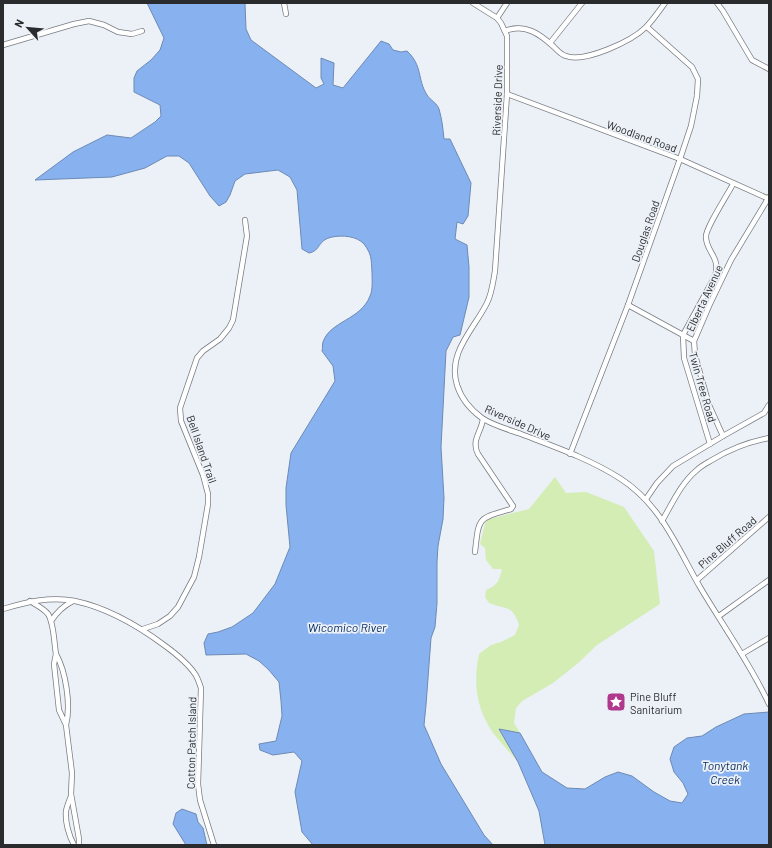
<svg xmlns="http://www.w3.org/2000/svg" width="772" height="848" viewBox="0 0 772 848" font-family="Barlow,sans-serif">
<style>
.green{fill:#d3edb4}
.water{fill:#88b2ef;stroke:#6c8ab5}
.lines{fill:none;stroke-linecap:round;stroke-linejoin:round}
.minor-casing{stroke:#787c81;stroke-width:6}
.minor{stroke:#fff;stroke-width:4.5}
.labels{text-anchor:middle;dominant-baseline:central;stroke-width:3.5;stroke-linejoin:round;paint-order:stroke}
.street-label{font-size:11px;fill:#292b2d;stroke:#ecf0f7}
.poi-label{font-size:11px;fill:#292b2d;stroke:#ecf0f7;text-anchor:start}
.water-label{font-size:12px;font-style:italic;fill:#02295e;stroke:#ecf0f7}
</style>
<rect width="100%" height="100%" fill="#ecf0f7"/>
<path class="green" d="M555,477L566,493L586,492L624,507L654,551L660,604L597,645L577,664L553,683L522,701L516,708L514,723L520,733L499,729L518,762C509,751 492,734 487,723C475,700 474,678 479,654L491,645L501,642L515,635L519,625C512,604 506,610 489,603L485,597L486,590C498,585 499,581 502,569H493L486,560L485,548L480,544L486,520L529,509Z"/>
<g class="water">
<path d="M147,3H245L246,29L251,40L316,88L324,84L321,78V58L334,63L333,85L343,88L381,41L389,44L393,50L401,52L407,51C423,66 417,79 427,95C430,100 437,103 439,109C442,119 443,129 444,139H450L471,183L468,216L463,224L457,222L455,239L467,245L469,267V297L460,335L453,337L446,351L441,447L444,498L443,519L438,546L437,562V603L435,627L431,638L426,705L424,725L441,764L484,835L493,845H313L302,832L295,792L302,761L294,752L273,755L260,750L259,744L276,741L282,716L281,701L279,682L268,669L259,661L246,654L206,655L204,643L208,634L218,632L232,627L253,613L275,584L290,547L286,505V488L291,453L335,381L333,366L322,351C323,348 322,344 323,342C330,321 361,320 370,296C373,290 372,279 372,272C371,258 372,255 364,244C357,236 342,235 332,237C317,240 321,251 309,253L302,249L297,190L290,177L278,170L245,174L235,181L230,195L226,202L219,206L210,196L189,163L179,156H167L145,168L112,177L35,180L73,152L107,135L131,138L155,122L161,116L160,105L134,92V78L137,71L151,60L160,50L164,38Z"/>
<polygon points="769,712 769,845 545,845 539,811 518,762 499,729 520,733 542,772 567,788 585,789 605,777 618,772 632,776 654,792 670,801 682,803 688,794 683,783 674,772 670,759 674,747 687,738 702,736 716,727 744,714"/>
<polygon points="182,809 196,814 198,822 203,828 207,845 186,845 173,824 176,813"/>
</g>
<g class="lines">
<g class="minor-casing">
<g id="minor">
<polyline points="284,3 286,14"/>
<path d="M473,3L497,18L501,23L507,36V94L495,271C493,282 492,293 487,303C474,329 447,353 457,385C461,398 471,410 482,418C492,425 510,430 521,434C555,447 590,459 621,479C661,505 677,547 700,587C723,626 750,663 769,704"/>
<polyline points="717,3 723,11 752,60 769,69"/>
<polyline points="497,18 507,3"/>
<path d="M505,31C525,23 540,34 554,47C557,50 561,55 566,56C585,63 632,41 646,27C653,20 659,11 665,3"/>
<polyline points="550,43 582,3"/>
<polyline points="3,45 74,24 89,21 104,25 118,32 132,34 142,31"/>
<polyline points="507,94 680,159 769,199"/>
<polyline points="628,305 694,341"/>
<polyline points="723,436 709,405 695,355 694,341 709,306 731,260 769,197"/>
<path d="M710,444L684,358L683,335L715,276C721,257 706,252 706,237C705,229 728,194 733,184"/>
<polyline points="570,454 628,305 680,159 691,126 697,96 698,79 692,67 647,27"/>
<polyline points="646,499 657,483 673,466 723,436 764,413 769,405"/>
<path d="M662,521C672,504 681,483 697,470C701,466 707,463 712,460C730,449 748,442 769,438"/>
<path d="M475,552C479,517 477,519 511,509L513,506L478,454C471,440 481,433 483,419"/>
<polyline points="697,580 769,517"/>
<path d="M30,601C36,605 43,608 48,614C54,623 54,643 56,654"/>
<path d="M3,609C26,602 51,596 75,601C108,608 137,625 164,645C175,653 187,662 195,674C198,678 199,683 201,688L198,784L200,800L214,845"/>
<polyline points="719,616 769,580"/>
<path d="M51,621C57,612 63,606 73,601"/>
<polyline points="143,629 158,624 170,616 178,607 194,577 199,557 208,504 208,494 203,475 181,421 180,408 197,358 203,351 220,339 229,328 233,320 247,236 245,220"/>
<polyline points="742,654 769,638"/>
<path d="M66,725C71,705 66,672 56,654L54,664L59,710L66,725L72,773L71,794L79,839V845"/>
<path d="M71,796C69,801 67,806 66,811C65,822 69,836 74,845"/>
</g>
</g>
<use href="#minor" class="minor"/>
</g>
<defs>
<g id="sight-square" transform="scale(1)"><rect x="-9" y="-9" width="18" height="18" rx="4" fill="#b0388d" stroke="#ecf0f7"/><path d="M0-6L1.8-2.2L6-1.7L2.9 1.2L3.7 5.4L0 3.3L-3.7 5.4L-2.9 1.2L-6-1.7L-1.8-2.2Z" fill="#fff"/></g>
</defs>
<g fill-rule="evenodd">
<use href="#sight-square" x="616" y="702"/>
</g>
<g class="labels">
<g class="street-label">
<text transform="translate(497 100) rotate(-88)">Riverside Drive</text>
<text transform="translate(642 136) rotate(20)">Woodland Road</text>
<text transform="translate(645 231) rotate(-71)">Douglas Road</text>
<text transform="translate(704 298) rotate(-65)">Elberta Avenue</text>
<text transform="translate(703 387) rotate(74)">Twin Tree Road</text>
<text transform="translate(518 422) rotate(24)">Riverside Drive</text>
<text transform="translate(202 449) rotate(71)">Bell Island Trail</text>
<text transform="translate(727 542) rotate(-41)">Pine Bluff Road</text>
<text transform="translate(191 743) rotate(-89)">Cotton Patch Island</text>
</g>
<g class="poi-label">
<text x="630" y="696">Pine Bluff<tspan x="630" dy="13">Sanitarium</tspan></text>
</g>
<g class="water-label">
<text x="347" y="627">Wicomico River</text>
<text x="725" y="765">Tonytank<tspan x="725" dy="14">Creek</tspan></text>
</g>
</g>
<rect width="772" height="848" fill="none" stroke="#292b2d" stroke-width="8"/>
<g transform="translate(28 28) rotate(297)" stroke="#ecf0f7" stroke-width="3" paint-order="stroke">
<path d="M0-3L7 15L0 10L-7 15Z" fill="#292b2d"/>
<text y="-6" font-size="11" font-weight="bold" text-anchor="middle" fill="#292b2d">N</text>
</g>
</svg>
